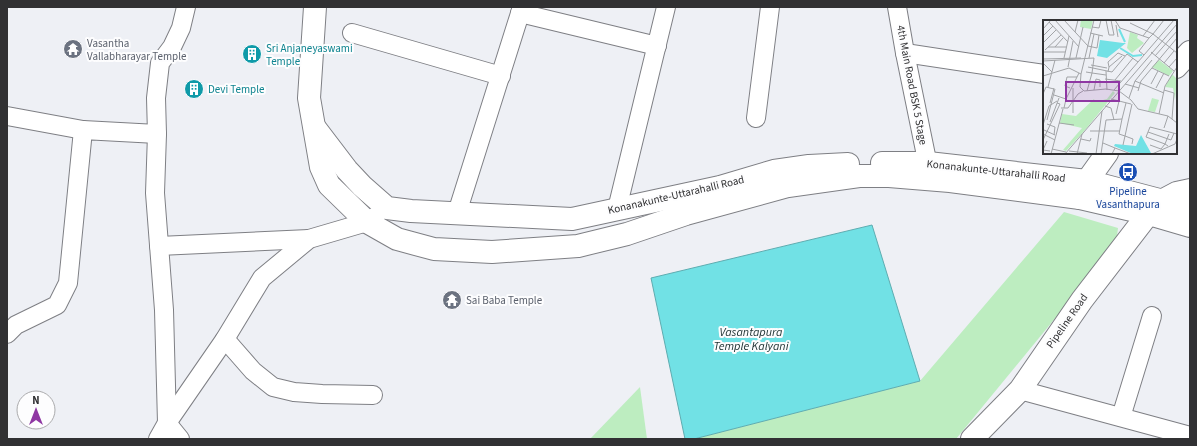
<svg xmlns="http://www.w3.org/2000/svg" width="1197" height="446" viewBox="0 0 1197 446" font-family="'Source Sans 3',sans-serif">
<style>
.green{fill:#bdedc0}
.water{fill:#71e1e5;stroke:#5eacb0}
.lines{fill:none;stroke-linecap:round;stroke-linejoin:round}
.minor-casing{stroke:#7e7f84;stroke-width:20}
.tertiary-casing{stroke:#7e7f84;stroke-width:24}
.secondary-casing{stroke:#7e7f84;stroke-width:24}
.minor{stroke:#fff;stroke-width:18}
.tertiary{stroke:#fff;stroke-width:22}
.secondary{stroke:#fff;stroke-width:22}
.labels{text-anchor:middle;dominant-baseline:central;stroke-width:4;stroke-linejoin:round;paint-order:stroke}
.worship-label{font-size:11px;fill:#5b616d;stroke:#fdfdfe;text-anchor:start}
.culture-label{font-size:11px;fill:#0d838f;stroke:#fdfdfe;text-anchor:start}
.street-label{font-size:11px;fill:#313133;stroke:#fdfdfe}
.transit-label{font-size:11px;fill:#164399;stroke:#fdfdfe}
.water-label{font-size:12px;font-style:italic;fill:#1c3031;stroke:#fdfdfe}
.inset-river{fill:none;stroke:#71e1e5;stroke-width:2}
.inset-road{fill:none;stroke:#a2a4a7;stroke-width:1}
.view{fill:#8f37a3;fill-opacity:0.15;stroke:#8f37a3;stroke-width:2}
.inset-edge{fill:none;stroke:#313133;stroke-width:2}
</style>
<rect width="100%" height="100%" fill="#eef0f5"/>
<g class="green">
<polygon points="1064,212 1118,228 1116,244 956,439 694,439 920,381"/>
<polygon points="640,387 647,439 590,439"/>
</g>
<polygon class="water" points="872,225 920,381 694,439 685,439 651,278"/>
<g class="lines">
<g class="minor-casing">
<g id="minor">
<polyline points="897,7 905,53 930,175"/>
<polyline points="520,13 657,46"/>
<polyline points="352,33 501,76"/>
<polyline points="905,53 1044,74"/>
<polyline points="7,116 83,130"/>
<polyline points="756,118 770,7"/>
<polyline points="157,134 155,193 164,310 167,423 180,439"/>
<polyline points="1159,200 1176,191 1190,188"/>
<polyline points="617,209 666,7"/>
<polyline points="457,213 522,7"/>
<polyline points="159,246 309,239"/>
<polyline points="7,334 16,325 57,305 68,283 83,130 157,134 156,98 160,63 172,47 181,28 186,7"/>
<polyline points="225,339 253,371 273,387 294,392 322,394 373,395"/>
<polyline points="1020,390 1190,436"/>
<polyline points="1121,417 1152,316"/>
<polyline points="158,439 167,423 225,339 262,278 309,239 367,222 376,216"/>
</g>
</g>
<g class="tertiary-casing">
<g id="tertiary">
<polyline points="1176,67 1190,52"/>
<polyline points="1080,198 1087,181 1107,153"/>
<polyline points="972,439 1020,390 1082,300 1159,200"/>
</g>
</g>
<g class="secondary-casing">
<g id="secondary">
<polyline points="315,7 309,98 321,167 329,185 367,222 397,239 434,249 492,252 578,246 627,234 686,214 788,186 859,176 889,176 950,181 1080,198 1149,214 1190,226"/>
<polyline points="315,128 347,170 362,186 387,208 411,211 572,219 720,187 774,171 809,166 848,164"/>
<polyline points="882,163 928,163 1087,181 1190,208"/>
</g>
</g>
<use href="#minor" class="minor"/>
<use href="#tertiary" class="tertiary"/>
<use href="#secondary" class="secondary"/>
</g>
<defs>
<g id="temple-disc" transform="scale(1)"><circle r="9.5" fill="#6b7280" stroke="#fdfdfe"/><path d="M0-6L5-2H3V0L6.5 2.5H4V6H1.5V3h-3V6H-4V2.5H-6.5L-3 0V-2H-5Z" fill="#fff"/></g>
<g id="building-disc" transform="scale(1)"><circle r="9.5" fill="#0f9aa8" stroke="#fdfdfe"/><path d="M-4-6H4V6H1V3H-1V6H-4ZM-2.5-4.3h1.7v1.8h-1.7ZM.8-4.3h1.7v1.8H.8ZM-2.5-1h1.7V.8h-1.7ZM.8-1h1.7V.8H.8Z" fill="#fff"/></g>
<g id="bus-disc" transform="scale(1)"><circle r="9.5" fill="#1a4fb4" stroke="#fdfdfe"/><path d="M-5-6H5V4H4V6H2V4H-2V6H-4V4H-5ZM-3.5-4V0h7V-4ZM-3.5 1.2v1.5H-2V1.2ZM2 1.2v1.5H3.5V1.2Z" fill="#fff"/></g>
</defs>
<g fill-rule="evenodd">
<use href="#temple-disc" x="73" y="49"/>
<use href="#building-disc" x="252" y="54"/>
<use href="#building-disc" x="194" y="89"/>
<use href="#bus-disc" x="1128" y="172"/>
<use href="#temple-disc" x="452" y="300"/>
</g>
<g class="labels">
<g class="worship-label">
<text x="87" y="43">Vasantha<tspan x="87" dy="13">Vallabharayar Temple</tspan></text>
<text x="466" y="300">Sai Baba Temple</text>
</g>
<g class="culture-label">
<text x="266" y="48">Sri Anjaneyaswami<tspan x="266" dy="13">Temple</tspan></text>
<text x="208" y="89">Devi Temple</text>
</g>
<g class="street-label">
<text transform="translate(912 85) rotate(79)">4th Main Road BSK 5 Stage</text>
<text transform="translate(996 171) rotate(6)">Konanakunte-Uttarahalli Road</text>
<text transform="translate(676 195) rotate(-13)">Konanakunte-Uttarahalli Road</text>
<text transform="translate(1067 321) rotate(-55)">Pipeline Road</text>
</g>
<g class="transit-label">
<text x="1128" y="191">Pipeline<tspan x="1128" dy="13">Vasanthapura</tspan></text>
</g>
<g class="water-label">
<text x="751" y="332">Vasantapura<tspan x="751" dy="14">Temple Kalyani</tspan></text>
</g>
</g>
<g transform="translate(1043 20)">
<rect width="134" height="134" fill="#eef0f5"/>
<path d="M38,0H50L48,9L37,7ZM87,12L95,15L94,18L101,23L89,33L84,28ZM116,40L130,51L126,56L109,47ZM129,54L134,59L132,80L130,68L122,67ZM70,71L72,73L43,109L23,131L20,130L39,108L17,103L19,94L33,96L51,79L52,82L64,79ZM109,78L116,80L112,92L105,91Z" fill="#bdedc0"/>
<path d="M57,20L80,23H83L64,38L54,36ZM98,115L108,133L90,134L71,126L72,124L93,126Z" fill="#71e1e5"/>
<path class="inset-river" d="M76,9L82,22M77,28L90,36L99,35"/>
<path class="inset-road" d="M12,0L36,27M21,0L45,26L54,28L56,15M63,0L66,15H71L68,0M72,0L77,8L106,18L110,14L87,3M121,0L110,14L134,33M6,2L25,22M73,5L75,17M49,7L56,8L58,0M0,9L8,0M32,12L35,0M47,13L60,16M0,16L10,6M100,16L112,0M0,23L13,10M5,27H23M12,27L20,18M2,30L18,15M0,32H22M108,32L131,51M101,35L96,31L106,18M112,36L134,11M21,38L26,16M33,38L40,7M46,38L51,14M0,39L38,38M0,41L51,38L49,53L43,52M0,43L9,52M121,43L131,31M48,45L64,48M25,47L30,21M45,47L69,52L84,34L95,42M66,47L65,42L75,33L82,36M126,47L134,38M109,48L126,56M63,51L64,70M65,52L66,47L79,36M38,54L51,0M0,56L26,48L38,54L37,67M62,59L78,61M72,60L90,38M92,61L121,73M82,64L96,68M108,64L115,51M5,67L12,40M37,67L41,71L63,69L76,71L88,80L95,89L125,96L134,103M27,68L22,66L24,57H34M30,68V93M113,68L121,53M51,70L53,59L57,60V67M71,70L131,0M121,70L131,73L129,99M44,71L49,53L63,55M95,71L98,61L134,18M0,74L3,67L11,69M11,75L23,79L21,88M86,78L92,61L109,40M23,79L36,53M68,79L88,84M7,83L11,68M62,86L68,88L71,100M18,88H25L35,74L40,71M73,94L76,81M116,94L122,66L134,47M79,99L76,114L82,116L89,84M4,100L12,69M7,102L16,78M16,103L31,105M4,104L12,107L11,115M0,105L6,86L14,81M121,108L125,96M1,110L12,115M47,111H77M105,112L128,120L131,113M0,114L12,120M38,119L47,121L48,118M0,120L17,84L14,83M4,121L0,130L7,131M60,123L72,128M80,125L82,116L90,119L89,124M107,125L118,129L122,124L103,117L107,107L134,114M125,126L122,124L126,114M9,129L23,132M26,131L44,133M8,134L20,89M22,134L134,4M34,134L39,114M53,134L59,91M58,134L63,100L79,99L83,83M69,134L72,128L88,134M109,134L132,124L134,119"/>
<path class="view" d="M23,62H76V81H23Z"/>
<rect width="134" height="134" class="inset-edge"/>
</g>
<rect width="1197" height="446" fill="none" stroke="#313133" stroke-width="16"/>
<g transform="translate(36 410)"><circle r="19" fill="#fdfdfe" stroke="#ababad"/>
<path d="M0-3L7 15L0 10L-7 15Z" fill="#8f37a3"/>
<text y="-6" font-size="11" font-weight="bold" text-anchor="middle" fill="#313133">N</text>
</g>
</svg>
